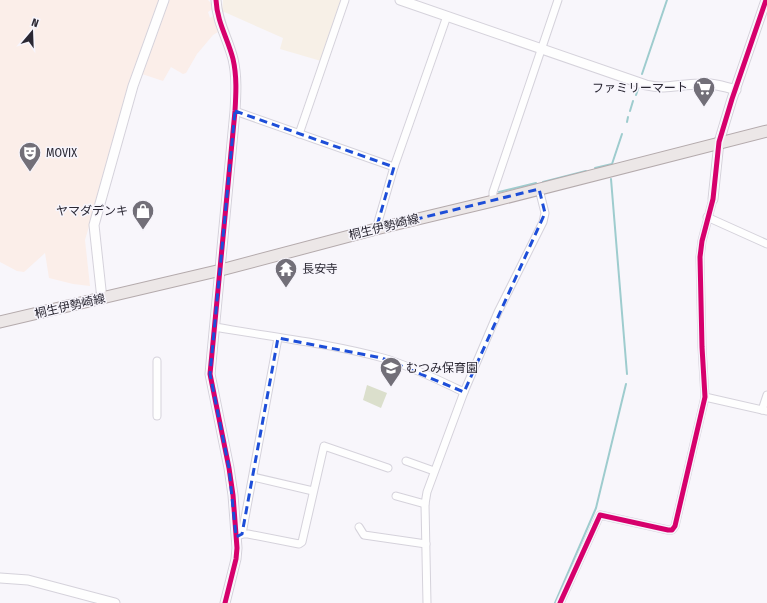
<svg xmlns="http://www.w3.org/2000/svg" width="767" height="603" viewBox="0 0 767 603" font-family="'Fira Sans Condensed','Noto Sans JP',sans-serif">
<style>
.commercial{fill:#fbeee9}
.industrial{fill:#f7f0e7}
.green{fill:#dbdfcc}
.lines{fill:none;stroke-linecap:round;stroke-linejoin:round}
.stream{stroke:#9eccce;stroke-width:2}
.minor-casing{stroke:#d5d2db;stroke-width:9}
.tertiary-casing{stroke:#d5d2db;stroke-width:11}
.primary-casing{stroke:#b4aaac;stroke-width:13}
.minor{stroke:#fefefe;stroke-width:7}
.tertiary{stroke:#fefefe;stroke-width:9}
.primary{stroke:#ece7e7;stroke-width:11}
.cycleway-casing{stroke:#f7f5fc;stroke-width:8}
.cycleway{stroke:#d6006c;stroke-width:5}
.marked{fill:none;stroke:#1d4ed8;stroke-width:3;stroke-dasharray:8 5;stroke-linejoin:round}
.labels{text-anchor:middle;dominant-baseline:central;stroke-width:3;stroke-linejoin:round;paint-order:stroke}
.poi-label{font-size:12px;fill:#2a2732;stroke:#f7f5fc;text-anchor:start}
.street-label{font-size:12px;fill:#2a2732;stroke:#f7f5fc}
</style>
<rect width="100%" height="100%" fill="#f8f6fb"/>
<g class="commercial">
<polygon points="0,0 160,0 133,76 85,240 90,286 73,284 49,278 45,253 24,272 17,271 0,262"/>
<polygon points="168,0 208,0 211,3 212,9 208,12 210,18 213,16 218,32 213,35 197,54 186,73 183,74 171,67 163,81 142,74"/>
</g>
<polygon class="industrial" points="223,0 341,0 321,61 280,49 283,38 222,11"/>
<polygon class="green" points="367,385 387,393 381,408 363,400"/>
<g class="lines">
<g class="stream">
<polyline points="642,74 667,0"/>
<polyline points="636,95 638,89"/>
<polyline points="630,111 633,101"/>
<polyline points="627,122 628,117"/>
<polyline points="595,168 612,164 622,134"/>
<polyline points="611,179 627,374"/>
<polyline points="543,182 586,171"/>
<polyline points="499,192 536,183"/>
<polyline points="555,603 596,508 626,384"/>
</g>
<g class="minor-casing">
<g id="minor">
<polyline points="235,111 394,167"/>
<polyline points="299,134 345,0"/>
<polyline points="493,201 493,192 558,0"/>
<polyline points="707,217 767,244"/>
<polyline points="376,229 394,167 447,16"/>
<path d="M215,327C271,337 328,343 383,358C411,366 438,380 464,392"/>
<polyline points="157,361 157,416"/>
<polyline points="705,397 767,411"/>
<polyline points="762,410 767,395"/>
<polyline points="406,461 434,471"/>
<polyline points="253,477 313,491"/>
<polyline points="396,496 425,504"/>
<polyline points="359,527 364,535 426,544"/>
<polyline points="242,534 248,534 299,544 302,542 324,446 388,468"/>
<polyline points="238,536 242,534 278,338"/>
<polyline points="427,603 425,504 427,492 464,392 498,312 543,222 545,213 539,189"/>
<polyline points="560,603 600,515 668,530 672,530 675,526 705,397 702,347 700,257 702,241 713,199"/>
</g>
</g>
<g class="tertiary-casing">
<g id="tertiary">
<path d="M216,0C217,22 228,39 233,59C237,76 236,94 235,111L210,374L229,468L233,495L237,548L236,559L225,603"/>
<path d="M400,0L646,85C666,90 680,84 699,84C712,83 723,86 736,90"/>
<polyline points="713,199 719,142 732,99 766,0"/>
<polyline points="102,299 94,225 133,86 164,0"/>
<polyline points="0,578 28,580 115,603"/>
</g>
</g>
<g class="primary-casing">
<polyline id="primary" points="0,322 221,270 376,229 493,201 767,131"/>
</g>
<use href="#minor" class="minor"/>
<use href="#tertiary" class="tertiary"/>
<use href="#primary" class="primary"/>
<g class="cycleway-casing">
<g id="cycleway">
<path d="M216,0C217,22 228,39 233,59C237,76 236,94 235,111L210,374L229,468L233,495L237,548L236,559L225,603"/>
<polyline points="560,603 600,515 668,530 672,530 675,526 705,397 702,347 700,257 702,241 713,199 719,142 732,99 766,0"/>
</g>
</g>
<use href="#cycleway" class="cycleway"/>
</g>
<path class="marked" d="M235,111L394,167L376,229L539,189L545,213L464,392L382,358L278,338L242,534L236,537L229,468L210,374Z"/>
<defs>
<g id="supermarket-pin" transform="scale(1.15)"><path d="M0 17L-7.5 6A9.5 9.5 0 1 1 7.5 6Z" fill="#726f78" stroke="#f7f5fc"/><path d="M-6-5.5h2.5l.6 2H6L4.5 2H-2.5L-4.4-4H-6ZM-1.5 3.2a1.3 1.3 0 1 0 .1 0ZM3 3.2a1.3 1.3 0 1 0 .1 0Z" fill="#fff"/></g>
<g id="theatre-pin" transform="scale(1.15)"><path d="M0 17L-7.5 6A9.5 9.5 0 1 1 7.5 6Z" fill="#726f78" stroke="#f7f5fc"/><path d="M-5-5.5Q0-4 5-5.5V0Q5 5 0 6Q-5 5-5 0ZM-3.3-2.5H-1v1.5H-3.3ZM1-2.5H3.3v1.5H1ZM-2.8 1Q0 5.5 2.8 1Z" fill="#fff"/></g>
<g id="shop-pin" transform="scale(1.15)"><path d="M0 17L-7.5 6A9.5 9.5 0 1 1 7.5 6Z" fill="#726f78" stroke="#f7f5fc"/><path d="M-5-2.5h2.3a2.7 3.5 0 0 1 5.4 0H5L5.5 6h-11ZM-1.5-2.5h3a1.5 2.3 0 0 0-3 0Z" fill="#fff"/></g>
<g id="temple-pin" transform="scale(1.15)"><path d="M0 17L-7.5 6A9.5 9.5 0 1 1 7.5 6Z" fill="#726f78" stroke="#f7f5fc"/><path d="M0-6L5-2H3V0L6.5 2.5H4V6H1.5V3h-3V6H-4V2.5H-6.5L-3 0V-2H-5Z" fill="#fff"/></g>
<g id="school-pin" transform="scale(1.15)"><path d="M0 17L-7.5 6A9.5 9.5 0 1 1 7.5 6Z" fill="#726f78" stroke="#f7f5fc"/><path d="M0-5L7-2L0 1L-7-2ZM-4 1L0 2.5L4 1V4Q0 6-4 4Z" fill="#fff"/></g>
</defs>
<g fill-rule="evenodd">
<use href="#supermarket-pin" x="704" y="88"/>
<use href="#theatre-pin" x="30" y="153"/>
<use href="#shop-pin" x="143" y="211"/>
<use href="#temple-pin" x="286" y="269"/>
<use href="#school-pin" x="391" y="368"/>
</g>
<g class="labels">
<g class="poi-label">
<text x="688" y="88" text-anchor="end">ファミリーマート</text>
<text x="46" y="153">MOVIX</text>
<text x="128" y="211" text-anchor="end">ヤマダデンキ</text>
<text x="302" y="269">長安寺</text>
<text x="406" y="368">むつみ保育園</text>
</g>
<g class="street-label">
<text transform="translate(384 227) rotate(-14)">桐生伊勢崎線</text>
<text transform="translate(70 306) rotate(-13)">桐生伊勢崎線</text>
</g>
</g>
<g transform="translate(32 32) rotate(19)" stroke="#f7f5fc" stroke-width="3" paint-order="stroke">
<path d="M0-3L7 15L0 10L-7 15Z" fill="#2a2732"/>
<text y="-6" font-size="11" font-weight="bold" text-anchor="middle" fill="#2a2732">N</text>
</g>
</svg>
